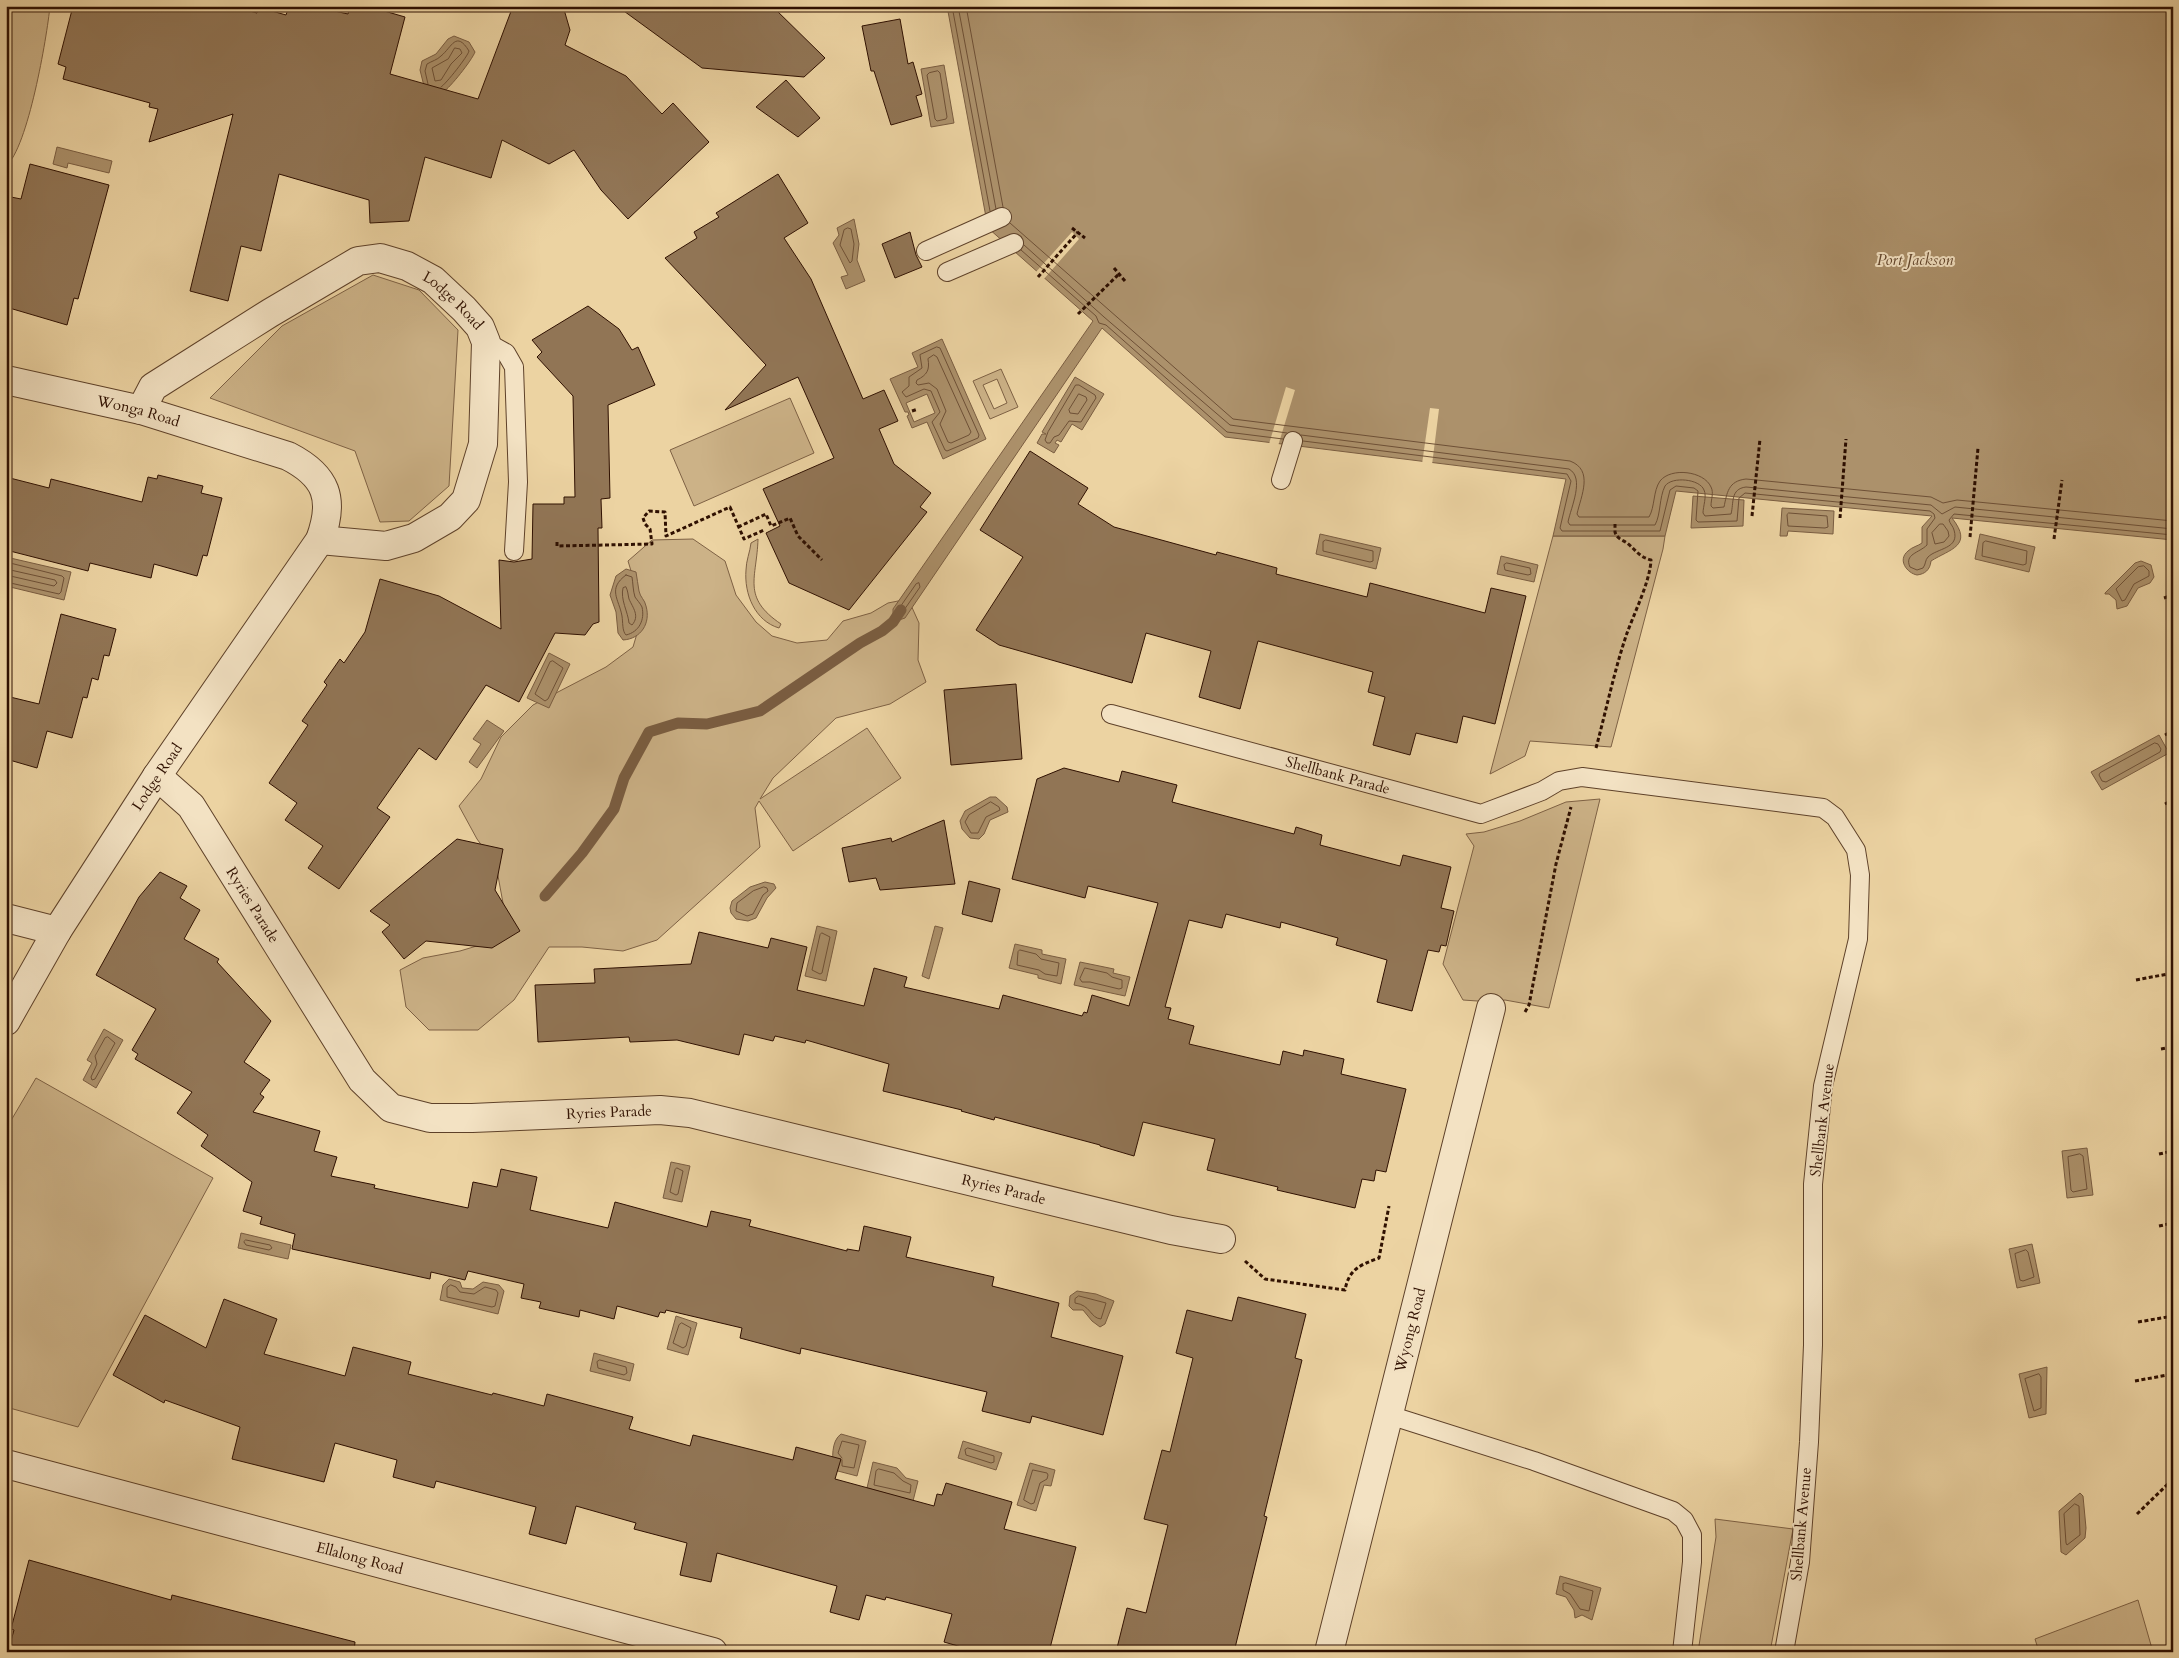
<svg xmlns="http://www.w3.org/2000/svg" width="2179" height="1658" viewBox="0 0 2179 1658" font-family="Cardo,serif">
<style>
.green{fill:#ccb287;stroke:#7e6144;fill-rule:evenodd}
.water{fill:#ac916b;stroke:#7a5d41;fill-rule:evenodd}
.pier{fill:#ecd3a2}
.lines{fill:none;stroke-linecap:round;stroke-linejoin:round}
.shore{stroke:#6e5036;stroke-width:1}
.stream{stroke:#7a5d41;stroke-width:11}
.building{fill:#917555;stroke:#2f1001}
.service-casing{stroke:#5e4129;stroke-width:20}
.minor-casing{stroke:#5e4129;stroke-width:30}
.path{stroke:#2f1001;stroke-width:3;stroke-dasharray:4 2.5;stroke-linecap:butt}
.service{stroke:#f3e2c3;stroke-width:18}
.minor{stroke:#f3e2c3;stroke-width:28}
.labels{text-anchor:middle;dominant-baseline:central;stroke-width:4;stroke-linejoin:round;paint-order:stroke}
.street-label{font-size:15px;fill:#2f1001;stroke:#f3e2c3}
.water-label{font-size:16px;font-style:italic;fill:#61442b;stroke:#f3e2c3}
</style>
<rect width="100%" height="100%" fill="#ecd3a2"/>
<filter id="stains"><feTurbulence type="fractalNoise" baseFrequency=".004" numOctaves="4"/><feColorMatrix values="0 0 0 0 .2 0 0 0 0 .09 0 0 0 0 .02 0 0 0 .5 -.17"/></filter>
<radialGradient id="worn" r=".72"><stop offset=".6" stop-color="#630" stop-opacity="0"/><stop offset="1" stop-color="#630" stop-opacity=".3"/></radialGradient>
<g class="green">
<path d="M6,6H50C47,37 28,148 6,166Z"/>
<polygon points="373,275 419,290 458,330 449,486 409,521 380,522 355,451 210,398 282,326"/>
<path d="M1001,369L1018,407L990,419L973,381ZM997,379L1007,403L994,409L983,385Z"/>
<polygon points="790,398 814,453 694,506 670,450"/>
<polygon points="1553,536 1665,536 1663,549 1611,747 1530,741 1525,756 1490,774"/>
<polygon points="693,539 725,561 736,595 756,622 772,636 797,643 827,640 843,621 871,613 888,603 903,600 910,603 919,623 918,660 926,682 890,704 836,718 773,778 760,799 867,728 901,778 793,851 759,801 755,808 760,847 657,940 623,951 582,947 549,947 514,1000 478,1030 429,1030 406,1007 400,970 423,958 460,951 500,939 503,903 496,865 477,839 459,806 481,779 501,737 533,705 606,667 633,647 641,620 635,584 628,561 652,540"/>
<path d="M758,539C757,578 741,597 781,624L779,628C755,621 744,594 746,570C746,561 750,552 751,543Z"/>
<polygon points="1600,799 1549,1008 1505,1000 1492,1002 1463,1000 1443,964 1474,846 1466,834 1484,832 1520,821 1566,802"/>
<polygon points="36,1078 213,1178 78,1427 6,1407 6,1129"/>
<polygon points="1715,1519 1793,1529 1770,1652 1698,1652 1716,1537"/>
<polygon points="2138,1600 2153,1652 2039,1652 2035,1639"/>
</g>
<g class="water">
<path d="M947,6H2173V540L1952,518C1974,546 1950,549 1931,561C1930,570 1925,574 1917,575C1907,573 1897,560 1908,551C1912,547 1918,546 1922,543V527L1932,516L1676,491L1665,536H1553L1566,479L1225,437L1102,328L905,618L893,622V609L1093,321L988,228Z"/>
<path d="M454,36L469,42L475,52C472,60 450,88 443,92L424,86L420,70L422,61L436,54L448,39Z"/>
<polygon points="944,65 954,123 931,127 921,69"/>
<polygon points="57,147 112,161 109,173 68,163 67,168 53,164"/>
<polygon points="854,219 859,244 857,260 865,281 846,289 841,277 848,275 833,243 839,235 837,228"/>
<path d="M942,339L986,439L943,459L927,422L912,428L907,416L909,415L908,412H905L890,379L918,367L912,353ZM927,394L935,413L914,422L906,403Z"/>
<polygon points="1075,377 1104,394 1082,430 1072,424 1061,442 1057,440 1055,443 1059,445 1054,453 1037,443 1042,434 1046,434 1042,432"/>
<polygon points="1693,496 1744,500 1743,526 1691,528"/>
<polygon points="1782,508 1834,511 1833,534 1788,531 1787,536 1780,536"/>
<polygon points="1320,534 1381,548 1376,569 1316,554"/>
<polygon points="1980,534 2035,547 2029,572 1975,559"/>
<polygon points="1501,556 1538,565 1534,582 1497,574"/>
<polygon points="6,557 71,572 64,600 6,586"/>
<polygon points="2141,561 2151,565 2154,577 2150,583 2138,588 2127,606 2117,609 2116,600 2109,594 2105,594 2105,593 2135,563"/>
<path d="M626,569L636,572C637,578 638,585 639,591C640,597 645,600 646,606C651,623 641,639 623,640L618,633L616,612L610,595L616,576Z"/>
<polygon points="549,653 570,664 549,708 527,698"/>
<polygon points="487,720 504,731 477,768 469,762 481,744 473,739"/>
<polygon points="2159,735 2169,753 2102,790 2091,772"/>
<polygon points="990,797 996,797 1007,807 1008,812 990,820 984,834 979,839 970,838 962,829 960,821 965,811"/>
<polygon points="765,882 774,884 776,888 767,898 756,918 748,921 736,919 731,913 730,908 732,901 750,887"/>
<polygon points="817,926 837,931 826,981 805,976"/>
<polygon points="935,926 943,928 929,979 922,976"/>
<polygon points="1015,944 1042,950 1042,954 1066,959 1061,984 1038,978 1038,975 1009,968"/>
<polygon points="1080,962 1114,969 1113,973 1130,977 1125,996 1074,985"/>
<polygon points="104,1029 123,1040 96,1088 83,1080 92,1063 87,1060"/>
<polygon points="2087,1148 2093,1195 2067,1198 2062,1151"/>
<polygon points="671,1162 690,1166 682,1202 663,1198"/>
<polygon points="241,1233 291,1245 288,1259 238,1248"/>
<polygon points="2032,1244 2040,1283 2017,1288 2009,1249"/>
<polygon points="449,1279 460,1282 462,1288 473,1289 483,1282 499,1285 504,1291 498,1314 440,1300 443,1285"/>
<polygon points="1077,1291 1096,1294 1114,1301 1105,1324 1100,1327 1092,1321 1083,1310 1073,1310 1069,1306 1070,1296"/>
<polygon points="676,1316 697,1323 688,1355 667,1349"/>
<polygon points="594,1353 634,1364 630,1381 590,1371"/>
<polygon points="2047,1367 2046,1414 2029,1418 2019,1374"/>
<path d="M841,1434L866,1441L857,1476L834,1470C832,1459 831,1441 841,1434Z"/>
<polygon points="963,1441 1002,1453 996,1470 958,1458"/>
<polygon points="873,1462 897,1468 906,1478 918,1481 913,1501 867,1488"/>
<polygon points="1030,1463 1055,1470 1051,1486 1044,1485 1036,1511 1017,1505"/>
<polygon points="2080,1493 2083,1496 2086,1528 2085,1538 2066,1555 2061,1552 2059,1511"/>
<polygon points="1560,1576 1601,1588 1592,1620 1582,1615 1575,1618 1574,1610 1566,1597 1556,1594"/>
</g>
<g class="pier">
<polygon points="1072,232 1079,239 1043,280 1035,273"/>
<polygon points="1286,387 1295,390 1278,446 1272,445 1269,444"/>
<polygon points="1430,408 1439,409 1432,465 1422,464"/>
</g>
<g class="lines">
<g class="shore">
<polyline points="952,6 990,211"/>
<polyline points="958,6 996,209"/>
<polyline points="966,6 1003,207"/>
<polygon points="455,48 460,49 462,53 451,64 441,80 435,81 432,68 448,59"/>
<polygon points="938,71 940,73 947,117 946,119 937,121 935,119 927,75 929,73"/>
<path d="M428,84L425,71L427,64C432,61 437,60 441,56C452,47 456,30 469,51C468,56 446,84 441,87"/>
<path d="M1010,223L1233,419L1570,461C1594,470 1581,496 1577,514L1579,517H1649C1655,507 1653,491 1660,481C1671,467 1704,471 1711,487C1714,493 1711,499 1711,506L1713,508L1724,507C1727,493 1728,481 1746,479L1931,497L1943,503L1957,500L2173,521"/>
<polygon points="848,228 851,229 854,244 852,261 850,263 840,245 844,230"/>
<polyline points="1024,245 1104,317 1230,425 1287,433"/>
<polyline points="1021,250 1096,316 1099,323 1106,325 1227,432 1283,439"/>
<polygon points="937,347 940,348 979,435 978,438 947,451 945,450 932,422 940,412 931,391 924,389 906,397 902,392 909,386 909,377 922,368 920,355"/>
<path d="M934,355L937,357L971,432L969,435L951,443L948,442L940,424L946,411L937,389L929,383L918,385L916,383L917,380C927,375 930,370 928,359Z"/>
<polygon points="1076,385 1079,385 1095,395 1096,398 1081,422 1069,421 1059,435 1054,437 1050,443 1047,443 1045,440 1048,432"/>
<polygon points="1079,394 1086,397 1087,400 1078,414 1070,413 1069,410"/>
<path d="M1301,435L1569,469C1585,478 1571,507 1568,522L1570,525H1655C1661,514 1659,498 1665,486C1672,476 1700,479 1704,490C1707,496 1703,507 1703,513L1705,516L1731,514C1734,503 1730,489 1746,487L1931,505L1942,514L1955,507L2173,529"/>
<path d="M1303,441L1567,474L1571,481L1560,528L1562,531H1660L1670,490L1676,486L1694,488L1698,491L1696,520L1698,522L1737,521L1739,498L1745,493L1930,511L1934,514L1935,518L1927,529V545C1919,553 1904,554 1910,567L1917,570L1923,568C1926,564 1925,560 1928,557C1937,548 1960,549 1954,530C1953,526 1950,524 1949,520L1954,514L2173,535"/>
<polygon points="1789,513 1827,516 1828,527 1825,528 1788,526 1787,515"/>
<polygon points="1940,524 1943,524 1948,531 1949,536 1944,542 1935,544 1932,533"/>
<polygon points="1326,540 1373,551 1373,561 1370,562 1323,551 1323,542"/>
<polygon points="1986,541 2027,551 2026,564 2023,565 1982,556 1983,543"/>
<polyline points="6,562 62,576 64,578 61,592 59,594 6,582"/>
<polygon points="1507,563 1530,568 1531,574 1528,575 1505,570 1504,565"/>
<polygon points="2144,566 2149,571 2149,576 2134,584 2125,600 2122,601 2116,589 2138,567"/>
<polyline points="6,569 55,580 57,583 54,586 6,575"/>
<path d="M626,575L632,577C633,583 633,591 635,597C637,600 640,603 642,607C645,620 639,632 626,635C622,631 623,622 622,616C619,599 607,589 626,575Z"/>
<polygon points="919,583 920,587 902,613 899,614 898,610 916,584"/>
<path d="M626,587C628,591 628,595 629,599C633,608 640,616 632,625L629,623C628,612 620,599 623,588Z"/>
<polygon points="553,661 563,668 548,699 545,701 535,694 550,662"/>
<polygon points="2155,743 2158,744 2161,749 2160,752 2106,782 2102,781 2099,775 2100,773"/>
<polygon points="991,802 999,807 1000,810 986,817 978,833 971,833 965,822 969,815"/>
<polygon points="764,887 767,888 768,891 763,895 753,914 747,916 736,911 737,903 753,891"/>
<polygon points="822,933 830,937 822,973 820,974 812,970 820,935"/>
<polygon points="1020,950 1036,954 1041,959 1059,963 1057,976 1045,974 1039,970 1017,965 1018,952"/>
<polygon points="1085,968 1107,973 1112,977 1122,980 1122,988 1119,989 1090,982 1082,982 1080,979"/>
<polygon points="108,1037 115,1043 95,1079 92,1080 91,1077 97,1064 95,1056 105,1038"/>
<polygon points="2080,1154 2083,1156 2087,1189 2073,1192 2071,1190 2068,1157"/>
<polygon points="677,1168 683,1171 678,1194 676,1195 670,1192 675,1170"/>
<polygon points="246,1240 270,1245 272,1248 269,1250 246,1245 244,1242"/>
<polygon points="2026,1250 2028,1252 2034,1277 2023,1281 2020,1280 2015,1254"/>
<polygon points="451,1285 456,1287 460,1292 474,1294 485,1287 496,1290 498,1293 495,1306 492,1307 447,1297 447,1288"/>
<path d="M1079,1296L1106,1303L1101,1319C1090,1318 1091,1305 1075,1303V1299Z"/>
<polygon points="682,1323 691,1328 686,1346 683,1348 673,1343 679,1325"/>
<polygon points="600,1360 626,1367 627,1373 624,1375 598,1368 597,1362"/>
<polygon points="2039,1374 2041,1377 2041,1408 2034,1411 2025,1379"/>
<polygon points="968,1448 994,1456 994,1462 991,1463 966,1455 965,1450"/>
<polyline points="842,1458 838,1453 842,1441 859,1445 854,1468 842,1466 842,1460"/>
<polygon points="879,1469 894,1473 903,1481 911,1485 910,1493 874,1485 876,1471"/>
<polygon points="1033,1470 1047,1473 1048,1475 1047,1479 1040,1483 1034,1503 1031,1504 1024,1500"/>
<polygon points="2075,1504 2079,1506 2080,1535 2067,1545 2066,1543 2064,1514"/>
<polygon points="1566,1583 1593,1591 1589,1611 1580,1609 1570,1594 1563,1590 1563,1584"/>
</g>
<polyline class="stream" points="545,896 582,853 614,809 624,778 649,732 678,723 707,724 760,711 860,643 882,631 893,622 901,610"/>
</g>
<g class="building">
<polygon points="73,6 232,6 257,13 258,7 286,15 289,6 312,6 348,14 350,6 367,6 405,17 390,74 478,99 513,6 563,6 570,30 565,45 626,76 662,114 673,103 709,142 628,219 601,190 574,150 549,164 502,140 491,178 425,157 409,221 370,223 369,200 279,174 261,251 241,246 228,301 190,291 233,114 149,142 158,109 149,107 150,103 63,79 66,67 58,64"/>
<polygon points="617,6 772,6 825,58 804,77 702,68"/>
<polygon points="900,19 908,64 913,62 922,94 916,96 922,116 891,125 874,71 871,71 862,26"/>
<polygon points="786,80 820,118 798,137 756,107"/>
<polygon points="30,164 109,185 78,299 74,298 67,325 6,307 6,196 21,199"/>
<polygon points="778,174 808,223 784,238 811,279 863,399 884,390 898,421 879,429 894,464 931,493 920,507 927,512 849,610 789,583 766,533 780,526 763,489 834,458 798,377 725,410 766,365 665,258 697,238 694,232 719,217 716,213"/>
<polygon points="910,232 916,255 922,267 895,278 882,244"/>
<polygon points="588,306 619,329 632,350 638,347 655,385 608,405 610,498 601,499 602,528 598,528 599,622 593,624 585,635 555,633 519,702 486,685 436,760 419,748 377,808 390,817 339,889 308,868 323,846 285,820 297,803 269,783 308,725 302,721 327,685 324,682 340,659 344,663 365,632 380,579 439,596 501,629 499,560 514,562 532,559 533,504 564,504 564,497 575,497 573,396 537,357 542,352 532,340"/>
<polygon points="1030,451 1088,488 1078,504 1114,527 1216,555 1217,552 1277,568 1276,574 1367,597 1370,583 1485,613 1491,588 1526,596 1495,724 1463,716 1457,743 1416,733 1410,755 1373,745 1385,697 1368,692 1373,672 1258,641 1240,709 1199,697 1211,651 1146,633 1132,683 999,645 976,630 1023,557 980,530"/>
<polygon points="158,475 203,486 201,493 222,498 207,556 203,555 197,576 154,564 151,578 90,563 88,571 6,550 6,477 49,488 51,479 142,502 148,477 157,479"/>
<polygon points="61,614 116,629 109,656 104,655 98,680 92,678 87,698 83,697 72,738 47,731 37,768 6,759 6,696 39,704"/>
<polygon points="1016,684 1022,759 951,765 944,690"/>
<polygon points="1064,768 1119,782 1122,771 1177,785 1172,802 1294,834 1296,827 1322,835 1320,845 1400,866 1403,855 1451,867 1441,908 1454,911 1446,946 1441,945 1439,952 1428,950 1412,1011 1377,1002 1387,960 1336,945 1338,938 1281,922 1280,928 1226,914 1222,928 1189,920 1165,1007 1171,1008 1168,1019 1194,1026 1189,1044 1280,1065 1283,1051 1303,1056 1304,1050 1344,1059 1341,1074 1406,1089 1386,1172 1376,1170 1374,1181 1362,1179 1355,1208 1277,1190 1278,1187 1207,1170 1215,1139 1143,1122 1134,1156 1100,1146 1100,1145 995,1117 994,1120 961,1111 962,1110 883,1091 889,1064 806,1040 805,1043 775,1036 773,1041 744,1034 739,1055 677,1040 630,1042 629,1037 538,1042 535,985 595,983 594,969 691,964 699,932 768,948 771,938 807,947 797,990 864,1006 874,968 907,977 904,987 999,1009 1003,995 1082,1016 1084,1012 1087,1013 1092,995 1129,1006 1158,903 1088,886 1085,898 1012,879 1037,779"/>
<polygon points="944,820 955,884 880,890 876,878 849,882 842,848 891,838 892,842"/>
<polygon points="457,839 503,849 495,890 520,931 492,948 426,941 404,959 382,932 390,925 370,911"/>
<polygon points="160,872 187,886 180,898 200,910 184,939 219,959 217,962 271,1021 244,1062 270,1080 260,1094 264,1097 253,1112 320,1131 314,1151 337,1157 331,1176 375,1185 374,1188 468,1208 473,1182 497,1187 501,1169 537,1177 530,1210 608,1228 615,1202 707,1227 711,1211 751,1220 749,1226 847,1251 847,1249 859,1251 864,1226 911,1237 906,1257 994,1277 992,1286 1059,1303 1051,1337 1123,1356 1103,1435 1032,1416 1030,1423 982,1411 987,1392 801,1348 800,1354 740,1338 742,1328 666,1310 665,1313 660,1312 658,1317 617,1306 614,1319 580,1310 579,1317 539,1308 541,1302 521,1298 524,1284 468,1271 465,1280 431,1272 430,1279 292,1249 295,1234 260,1224 262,1217 243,1211 252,1182 201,1146 208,1135 177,1113 192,1092 135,1059 138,1054 132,1050 156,1009 96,975 139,897"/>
<polygon points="969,881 1000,889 992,922 962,914"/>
<polygon points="1238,1297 1306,1314 1295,1358 1302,1360 1264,1516 1267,1517 1234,1652 1116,1652 1127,1608 1146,1613 1168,1525 1144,1519 1162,1450 1170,1452 1193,1358 1176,1353 1187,1310 1232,1321"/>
<polygon points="224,1299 277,1319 264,1354 345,1376 353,1347 411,1362 408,1374 492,1395 493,1393 544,1406 547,1394 633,1417 629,1429 690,1446 693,1435 793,1460 796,1447 841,1459 835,1479 934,1506 937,1494 942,1495 946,1483 1012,1502 1004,1529 1076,1547 1049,1652 979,1652 944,1642 952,1614 886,1597 885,1600 866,1595 859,1620 830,1612 837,1586 717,1553 711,1582 680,1575 687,1543 634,1529 636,1523 576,1506 566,1544 529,1534 536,1507 436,1481 434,1488 393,1477 397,1460 335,1443 324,1482 232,1459 240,1427 165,1400 164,1403 113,1375 145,1315 206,1348"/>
<polygon points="29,1560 171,1600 172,1595 355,1642 354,1652 11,1652 12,1649 9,1648 14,1630 11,1629"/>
</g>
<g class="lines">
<g class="service-casing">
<g id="service">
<polyline points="926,251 1002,217"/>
<polyline points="947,272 1014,243"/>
<polyline points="486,342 506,353 514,367 518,482 514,551"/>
<polyline points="1281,480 1293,441"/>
<path id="s1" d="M1111,714L1481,814L1542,791L1559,781L1582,777L1823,808L1835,817L1856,850L1860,875L1858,939L1823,1086L1813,1184V1345L1809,1442L1800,1562L1784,1652"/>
<polyline points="1389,1415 1534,1461 1673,1511 1684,1520 1692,1535 1692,1562 1682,1652"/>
</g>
</g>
<g class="minor-casing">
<g id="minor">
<path id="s2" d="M6,380L141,410L288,456C327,476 335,499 320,540L157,776L57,931L6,1021"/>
<path id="s3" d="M141,410L153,387L270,313L358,261L380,258L407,266L433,280L464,309L480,327L486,342L483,444L466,500L450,517L414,538L386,546L320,540"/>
<path id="s4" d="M157,776L191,806L362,1080L391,1108L430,1118H472L660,1110L690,1113L1171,1230L1221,1239"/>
<polyline points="6,918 57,931"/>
<path id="s5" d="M6,1464L713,1652"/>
<path id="s6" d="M1329,1652L1491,1008"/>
</g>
</g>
<g class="path">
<polyline points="1072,228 1085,238"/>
<polyline points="1114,268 1125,281"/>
<polyline points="1038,277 1078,232"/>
<polyline points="1078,314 1119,274"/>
<polyline points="912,411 918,409"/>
<polyline points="1752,516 1760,439"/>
<polyline points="1840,518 1846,439"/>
<polyline points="738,527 766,514 771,526 790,518 798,536 822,560"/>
<polyline points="1970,537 1978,448"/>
<polyline points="2054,539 2062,480"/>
<polyline points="557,542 557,546 652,544 650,529 645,524 643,518 649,511 665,512 666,536 730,507 744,539 764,530"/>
<polyline points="2164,598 2173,595"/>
<polyline points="2165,735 2173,731"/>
<path d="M1596,748C1606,711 1614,672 1626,636C1634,613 1650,582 1651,560C1639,557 1636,550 1627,543C1623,540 1617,539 1615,532C1615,530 1615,527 1615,524"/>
<polyline points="2165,804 2173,800"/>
<polyline points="2136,980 2173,973"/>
<polyline points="1525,1012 1529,1005 1556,864 1571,807"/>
<polyline points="2161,1049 2173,1047"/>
<polyline points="2159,1154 2173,1151"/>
<polyline points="2159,1226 2173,1223"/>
<path d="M1245,1261L1265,1279L1345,1290C1349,1269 1360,1265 1379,1258L1389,1206"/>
<polyline points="2138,1322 2173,1316"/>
<polyline points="2135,1381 2173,1374"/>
<polyline points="2137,1514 2173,1479"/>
</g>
<use href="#service" class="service"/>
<use href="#minor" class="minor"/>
</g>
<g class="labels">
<g class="street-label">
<text stroke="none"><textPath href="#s3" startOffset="375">Lodge Road</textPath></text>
<text stroke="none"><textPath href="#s2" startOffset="136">Wonga Road</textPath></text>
<text stroke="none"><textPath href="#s1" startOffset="235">Shellbank Parade</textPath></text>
<text transform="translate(157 777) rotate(-56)">Lodge Road</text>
<text stroke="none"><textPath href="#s4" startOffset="162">Ryries Parade</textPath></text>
<text stroke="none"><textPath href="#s4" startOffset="628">Ryries Parade</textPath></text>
<text transform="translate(1822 1120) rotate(-83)">Shellbank Avenue</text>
<text stroke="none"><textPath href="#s4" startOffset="1032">Ryries Parade</textPath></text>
<text stroke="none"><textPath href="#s6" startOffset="332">Wyong Road</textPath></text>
<text transform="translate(1801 1524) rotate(-85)">Shellbank Avenue</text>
<text stroke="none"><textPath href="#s5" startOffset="366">Ellalong Road</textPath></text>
</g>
<g class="water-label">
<text x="1915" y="260">Port Jackson</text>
</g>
</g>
<rect width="2179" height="1658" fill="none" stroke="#ecd3a2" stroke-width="25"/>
<rect x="8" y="8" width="2164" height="1643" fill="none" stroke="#2f1001" stroke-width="2.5"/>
<rect x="12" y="12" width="2154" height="1633" fill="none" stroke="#2f1001"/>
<rect width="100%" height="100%" filter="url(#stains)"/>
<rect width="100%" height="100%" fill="url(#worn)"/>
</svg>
